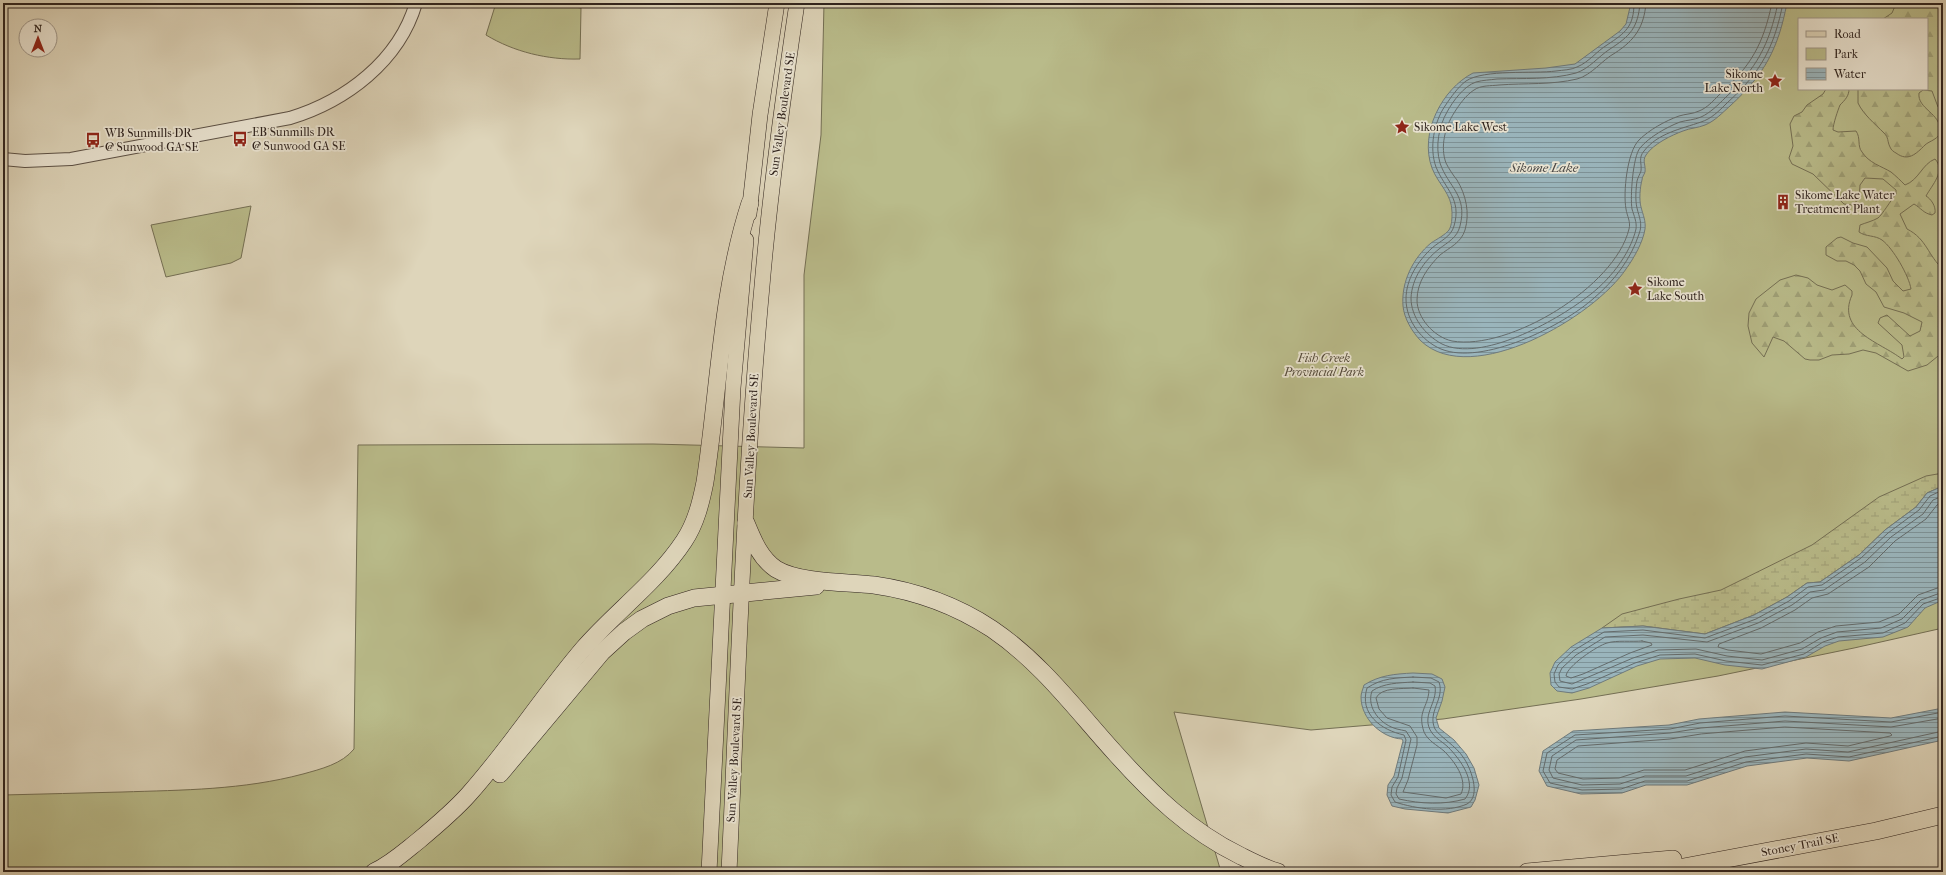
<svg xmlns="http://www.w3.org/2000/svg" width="1946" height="875" viewBox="0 0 1946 875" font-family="'IM FELL French Canon',serif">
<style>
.green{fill:#b9bb8a;stroke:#746f54;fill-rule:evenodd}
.forest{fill:url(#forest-firs);stroke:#746f54}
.wetland{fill:url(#wetland-marsh);stroke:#746f54}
.water{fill:url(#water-rules);stroke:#6f7b7d}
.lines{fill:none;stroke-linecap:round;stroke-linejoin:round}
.shore{stroke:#646c6d;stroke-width:1}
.minor-casing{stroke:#5b5045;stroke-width:14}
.major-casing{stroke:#2f231e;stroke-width:16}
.highway-casing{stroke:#2f231e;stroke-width:18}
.minor{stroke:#eae4d2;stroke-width:12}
.major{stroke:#ded5ba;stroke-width:15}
.highway{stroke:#ded5ba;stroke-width:17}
.labels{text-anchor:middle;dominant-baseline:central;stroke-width:3.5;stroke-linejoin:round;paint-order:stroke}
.poi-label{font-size:12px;fill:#2f231e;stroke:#eae4d2;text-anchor:start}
.street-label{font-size:12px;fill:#2f231e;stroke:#eae4d2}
.park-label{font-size:12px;font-style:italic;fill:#524939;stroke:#eae4d2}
.water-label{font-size:13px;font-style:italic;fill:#4a4846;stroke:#eae4d2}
</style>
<defs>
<pattern id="forest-firs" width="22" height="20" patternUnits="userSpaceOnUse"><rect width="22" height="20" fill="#b9bb8a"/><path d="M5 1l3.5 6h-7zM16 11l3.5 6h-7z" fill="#9fa077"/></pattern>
<pattern id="wetland-marsh" width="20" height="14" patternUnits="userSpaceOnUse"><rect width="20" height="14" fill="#b9bb8a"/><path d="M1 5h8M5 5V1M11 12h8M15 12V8" fill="none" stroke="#9fa077"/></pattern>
<pattern id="water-rules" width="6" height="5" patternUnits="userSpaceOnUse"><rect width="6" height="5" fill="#9ab5bc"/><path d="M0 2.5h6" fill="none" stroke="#7e9398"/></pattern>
</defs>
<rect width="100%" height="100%" fill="#ded5ba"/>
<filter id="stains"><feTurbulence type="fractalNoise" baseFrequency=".005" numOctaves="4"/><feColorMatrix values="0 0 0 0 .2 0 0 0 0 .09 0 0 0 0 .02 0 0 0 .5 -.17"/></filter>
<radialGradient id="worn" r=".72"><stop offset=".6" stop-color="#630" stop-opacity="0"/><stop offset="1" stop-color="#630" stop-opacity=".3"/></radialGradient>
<g class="green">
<path d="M496,3H549L581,8L580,59C548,60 514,52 486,35Z"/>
<path d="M824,3H1943V628L1854,648L1718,676L1581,699L1443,719L1311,730L1174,712L1221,872H3V795C43,794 82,793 122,792C183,790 243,790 303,774C321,769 342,764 354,749L358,445L653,444L804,448V275L821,135ZM1799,19H1927V89H1799Z"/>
<polygon points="251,206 241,258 231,263 166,277 151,225"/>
</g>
<g class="forest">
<path d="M1895,3H1943V111L1938,107L1932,91L1923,90L1919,93C1917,109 1941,113 1940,131C1940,139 1929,141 1925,145C1916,154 1908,162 1896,153C1894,152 1891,150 1890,147C1887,141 1889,138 1884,133C1875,124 1863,114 1858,103V89H1927V19H1883L1892,13L1895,6Z"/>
<path d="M1826,89H1849C1849,96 1845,100 1840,105C1838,110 1833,124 1833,130L1838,132L1856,131C1861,138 1857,146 1862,152C1869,163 1881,166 1891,172C1896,176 1901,181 1905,185C1919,180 1922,164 1935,159C1946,171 1932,185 1926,196C1931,199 1936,206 1935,213L1932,215C1923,213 1921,208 1914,204L1900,214L1907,229C1927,239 1928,256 1943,269V352L1927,365L1908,371L1876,353L1863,350L1849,354L1832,355L1819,360H1810L1805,359L1784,341L1773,337L1764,357L1752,343L1748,326L1749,313L1756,299L1780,280L1796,275L1808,278L1817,285L1832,290L1845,285L1852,291V295C1836,331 1880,342 1902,359L1904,357L1902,345L1878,323L1880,318L1887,315L1910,336L1920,331L1922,322L1904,313L1884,307L1876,292L1866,284L1860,271L1854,265L1846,261H1837L1826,255V247L1837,238L1841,237L1853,243L1867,247L1887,268L1893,281L1903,291L1911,289C1909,276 1893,248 1882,240C1875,235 1866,237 1859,232L1860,225C1865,223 1873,221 1878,218C1882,215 1891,200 1896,194V190L1883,179L1865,178L1860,185L1859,199L1852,205L1844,204L1813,174L1792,164L1789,158L1793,146L1790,124L1794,116L1802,112L1807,105L1823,94Z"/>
</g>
<polygon class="wetland" points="1943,473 1943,486 1927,493 1916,507 1885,530 1859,555 1820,582 1807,583 1787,597 1754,615 1705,634 1643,626 1602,628 1622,614 1679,599 1721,590 1812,545 1879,497 1926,476"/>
<g class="water">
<path d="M1631,3H1787C1778,49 1765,74 1730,106C1722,113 1715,121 1705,125C1698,128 1690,128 1683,131C1672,135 1653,144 1646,155C1642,161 1646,165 1645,172C1644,175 1642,177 1642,180C1640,187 1639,200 1641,207C1643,215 1646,221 1645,229C1643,242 1634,258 1626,269C1595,316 1472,389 1421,341C1412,332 1404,318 1403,306C1401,282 1413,258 1431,243C1437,239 1445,235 1449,230C1452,225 1452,218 1452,212C1452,194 1438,184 1432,168C1419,133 1442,89 1473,73L1546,68L1575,64L1620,31L1626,24Z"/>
<polygon points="1943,486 1943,600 1925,608 1908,627 1883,637 1839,641 1825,646 1806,657 1762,669 1725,665 1695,658 1660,659 1637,666 1589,688 1572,693 1557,691 1551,685 1550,673 1555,662 1571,647 1602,628 1643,626 1705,634 1754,615 1787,597 1807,583 1820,582 1859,555 1885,530 1916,507 1927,493"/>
<path d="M1413,673L1432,674L1442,679L1445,687L1442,701L1436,718L1439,728L1454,740L1466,754L1474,768L1479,785L1475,800L1471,807L1448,813L1405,809L1392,806L1387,795L1388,785L1394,776L1403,741L1402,739C1382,738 1361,719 1361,697C1361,693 1363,689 1364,685C1380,675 1395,674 1413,673Z"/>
<polygon points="1943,708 1943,740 1849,761 1807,758 1747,766 1687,785 1646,785 1622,793 1581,794 1547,786 1539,771 1543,751 1573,731 1669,725 1699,719 1785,712 1891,718"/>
</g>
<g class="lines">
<g class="shore">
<path d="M1634,3C1634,27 1625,33 1607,45C1597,51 1589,62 1577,67C1571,70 1563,70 1556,71C1533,74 1484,69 1466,81C1458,87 1451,97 1445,106C1434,122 1429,148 1436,167C1445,189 1462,199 1454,226C1451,237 1440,241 1432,248C1418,261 1406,279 1406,299C1406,321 1422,341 1441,349C1482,366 1563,326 1594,298C1614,281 1631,259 1639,234C1643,224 1639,217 1637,208C1635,200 1636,188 1637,181C1638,177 1640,174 1641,171C1642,163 1638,158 1644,151C1658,133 1681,129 1701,122C1711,119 1719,111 1727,103C1761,72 1774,48 1783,3"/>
<path d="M1640,3C1638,28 1630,36 1610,49C1599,56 1589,69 1576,73C1551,80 1522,78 1497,79C1490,80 1483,80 1476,82C1464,86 1453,101 1447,112C1439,126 1435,146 1440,163C1448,187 1468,195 1460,226C1457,238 1448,242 1439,249C1424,261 1412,278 1411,298C1411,317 1425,335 1442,344C1481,363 1556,321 1587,297C1608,282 1630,255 1636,229C1637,222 1634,216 1632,209C1630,197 1633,156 1640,148C1649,137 1667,127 1680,122C1687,120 1694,120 1701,117C1710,113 1718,105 1725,98C1757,68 1769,45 1778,3"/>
<path d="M1646,3C1644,27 1635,40 1615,53C1602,60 1592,75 1577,79C1552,85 1525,83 1499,85C1491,86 1481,85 1474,90C1466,95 1459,105 1454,113C1445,127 1440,147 1446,163C1449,169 1453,175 1457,180C1466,195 1470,213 1465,230C1461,243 1450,247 1440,255C1428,267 1417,282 1417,300C1417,318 1434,337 1452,341C1509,351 1615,287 1629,229C1631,222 1627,216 1626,209C1623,193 1627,152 1639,140C1649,130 1665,121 1679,116C1685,114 1693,114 1699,111C1707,108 1713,101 1719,95C1751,66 1763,45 1772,3"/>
<polyline points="1943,490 1930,496 1919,510 1888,533 1861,558 1822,585 1808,587 1789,601 1756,619 1705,638 1643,630 1604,632 1573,651 1558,665 1554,674 1555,682 1559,687 1572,689 1587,684 1635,663 1660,655 1695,654 1726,661 1762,665 1804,654 1823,642 1838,637 1883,633 1905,623 1923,604 1943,597"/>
<polyline points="1943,496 1933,500 1923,514 1891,537 1865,562 1824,590 1810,592 1792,605 1758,623 1707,642 1643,635 1605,637 1576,655 1562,668 1559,674 1560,681 1572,684 1633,658 1658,650 1696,649 1727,656 1762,660 1802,649 1821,638 1837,632 1881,628 1902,619 1921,600 1943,592"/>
<polyline points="1943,502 1937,505 1926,519 1895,541 1869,567 1828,594 1812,598 1795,610 1761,628 1719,644 1718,647 1728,650 1761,654 1800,643 1818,632 1836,626 1879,622 1899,614 1918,595 1943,586"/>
<path d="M1642,641L1651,643L1652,645L1630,653L1583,674L1571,678L1566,676C1567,666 1597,646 1607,643C1617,640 1632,642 1642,641Z"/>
<path d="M1413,677L1431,678L1439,682C1445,699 1427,712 1435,729C1439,736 1457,747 1463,757C1470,766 1482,796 1467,804C1447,813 1416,809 1395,802L1391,795L1392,787L1398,777L1406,740L1404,735C1381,730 1359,714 1367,688C1382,678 1396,678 1413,677Z"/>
<path d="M1413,682L1430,683L1435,686C1438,703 1420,716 1432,733C1436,739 1443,742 1448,747C1460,759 1478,783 1465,799C1444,805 1421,804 1399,799L1396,794L1397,788L1402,778L1411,739L1406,731C1403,730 1400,730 1397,729C1381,725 1366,708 1372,691C1384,683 1398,683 1413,682Z"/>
<path d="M1413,688L1429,690C1428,708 1417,711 1424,732C1428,741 1437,745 1444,751C1454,761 1468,779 1461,794L1446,798L1403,792L1408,780L1417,745V737L1410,726L1387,718L1379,709L1376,698C1381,687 1403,689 1413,688Z"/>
<polyline points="1943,712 1891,722 1785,716 1700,723 1670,729 1575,735 1547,753 1543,771 1550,783 1582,790 1621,789 1645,781 1687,781 1746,762 1806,754 1849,757 1943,736"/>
<polyline points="1943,718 1891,727 1785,721 1701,728 1670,733 1576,740 1552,756 1549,770 1553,778 1582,785 1620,784 1645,776 1686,776 1745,757 1806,749 1848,752 1943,731"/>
<polygon points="1785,727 1890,733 1892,735 1890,736 1848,746 1806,743 1745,751 1685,770 1644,770 1619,778 1583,779 1558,773 1555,769 1557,760 1578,746 1670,739 1701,734"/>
</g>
<g class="minor-casing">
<path id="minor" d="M3,159L25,161L71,159L290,118C346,101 399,61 416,3"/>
</g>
<g class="major-casing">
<g id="major">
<polyline points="749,214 760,115 777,3"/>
<polyline points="709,872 733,388 746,240"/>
<path d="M729,872C738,677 744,481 762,286C770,191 783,97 797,3"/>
</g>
</g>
<g class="highway-casing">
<g id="highway">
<path d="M746,523C753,540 760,558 776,569C799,583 847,582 874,585C916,591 957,606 992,629C1042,663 1076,710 1116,754C1152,794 1190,831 1239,855C1251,861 1264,868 1278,872"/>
<polyline points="500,774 602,652 624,632 642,619 668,606 694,598 816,586"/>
<path d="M374,872C391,864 403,853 418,841C436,826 454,811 469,794C510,748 543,696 583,649C615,612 657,582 684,541C696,523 701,502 705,482C719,390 721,292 750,203"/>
<polyline points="1527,872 1673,859"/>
<polyline points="1657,872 1876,831 1943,815"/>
</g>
</g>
<use href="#minor" class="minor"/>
<use href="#major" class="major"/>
<use href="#highway" class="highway"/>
</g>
<defs>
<g id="sight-bare" transform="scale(1.2)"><path d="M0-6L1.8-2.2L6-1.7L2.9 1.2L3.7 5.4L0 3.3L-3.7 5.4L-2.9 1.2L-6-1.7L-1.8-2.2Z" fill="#8f2418" stroke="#eae4d2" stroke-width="2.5" paint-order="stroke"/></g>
<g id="bus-bare" transform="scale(1.2)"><path d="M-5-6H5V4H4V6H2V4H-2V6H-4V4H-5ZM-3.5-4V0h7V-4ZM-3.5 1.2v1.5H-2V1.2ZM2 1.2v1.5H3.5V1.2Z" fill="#8f2418" stroke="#eae4d2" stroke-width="2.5" paint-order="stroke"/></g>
<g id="building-bare" transform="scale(1.2)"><path d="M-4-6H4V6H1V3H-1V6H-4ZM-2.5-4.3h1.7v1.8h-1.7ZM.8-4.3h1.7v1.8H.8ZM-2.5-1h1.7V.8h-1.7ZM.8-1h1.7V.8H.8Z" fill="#8f2418" stroke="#eae4d2" stroke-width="2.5" paint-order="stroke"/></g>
</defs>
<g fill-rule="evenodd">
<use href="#sight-bare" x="1775" y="81"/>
<use href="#sight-bare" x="1402" y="127"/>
<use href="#bus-bare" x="240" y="139"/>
<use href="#bus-bare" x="93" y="140"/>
<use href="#building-bare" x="1783" y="202"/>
<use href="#sight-bare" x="1635" y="289"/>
</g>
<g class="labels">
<g class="poi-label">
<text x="1763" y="74" text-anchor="end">Sikome<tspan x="1763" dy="14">Lake North</tspan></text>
<text x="1414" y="127">Sikome Lake West</text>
<text x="252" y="132">EB Sunmills DR<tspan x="252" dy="14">@ Sunwood GA SE</tspan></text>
<text x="105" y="133">WB Sunmills DR<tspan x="105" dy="14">@ Sunwood GA SE</tspan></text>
<text x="1795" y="195">Sikome Lake Water<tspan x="1795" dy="14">Treatment Plant</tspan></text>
<text x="1647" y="282">Sikome<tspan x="1647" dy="14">Lake South</tspan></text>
</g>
<g class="street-label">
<text transform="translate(782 114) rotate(-82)">Sun Valley Boulevard SE</text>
<text transform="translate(751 436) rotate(-87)">Sun Valley Boulevard SE</text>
<text transform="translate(734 760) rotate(-87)">Sun Valley Boulevard SE</text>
<text transform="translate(1800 845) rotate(-11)">Stoney Trail SE</text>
</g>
<g class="park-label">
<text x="1324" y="358">Fish Creek<tspan x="1324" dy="14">Provincial Park</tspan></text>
</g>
<g class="water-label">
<text x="1544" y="167">Sikome Lake</text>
</g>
</g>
<rect width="1946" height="875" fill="none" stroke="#ded5ba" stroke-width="16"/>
<rect x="4" y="4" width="1938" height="867" fill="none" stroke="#2f231e" stroke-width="2"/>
<rect x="8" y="8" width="1930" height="859" fill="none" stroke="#2f231e"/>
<rect x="1798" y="18" width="130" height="72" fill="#eae4d2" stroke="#9f978a"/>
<rect x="1806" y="31" width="20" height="6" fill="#ded5ba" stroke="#9f978a"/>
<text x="1834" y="38" font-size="12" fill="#2f231e">Road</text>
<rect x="1806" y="48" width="20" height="12" fill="#b9bb8a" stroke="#9f978a"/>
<text x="1834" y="58" font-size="12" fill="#2f231e">Park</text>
<rect x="1806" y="68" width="20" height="12" fill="url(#water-rules)" stroke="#9f978a"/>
<text x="1834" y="78" font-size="12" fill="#2f231e">Water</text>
<g transform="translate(38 38)"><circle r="19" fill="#eae4d2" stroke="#9f978a"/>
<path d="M0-3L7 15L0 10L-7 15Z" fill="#8f2418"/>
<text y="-6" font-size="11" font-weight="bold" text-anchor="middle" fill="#2f231e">N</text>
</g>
<rect width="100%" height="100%" filter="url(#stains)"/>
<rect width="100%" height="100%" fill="url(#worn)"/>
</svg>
